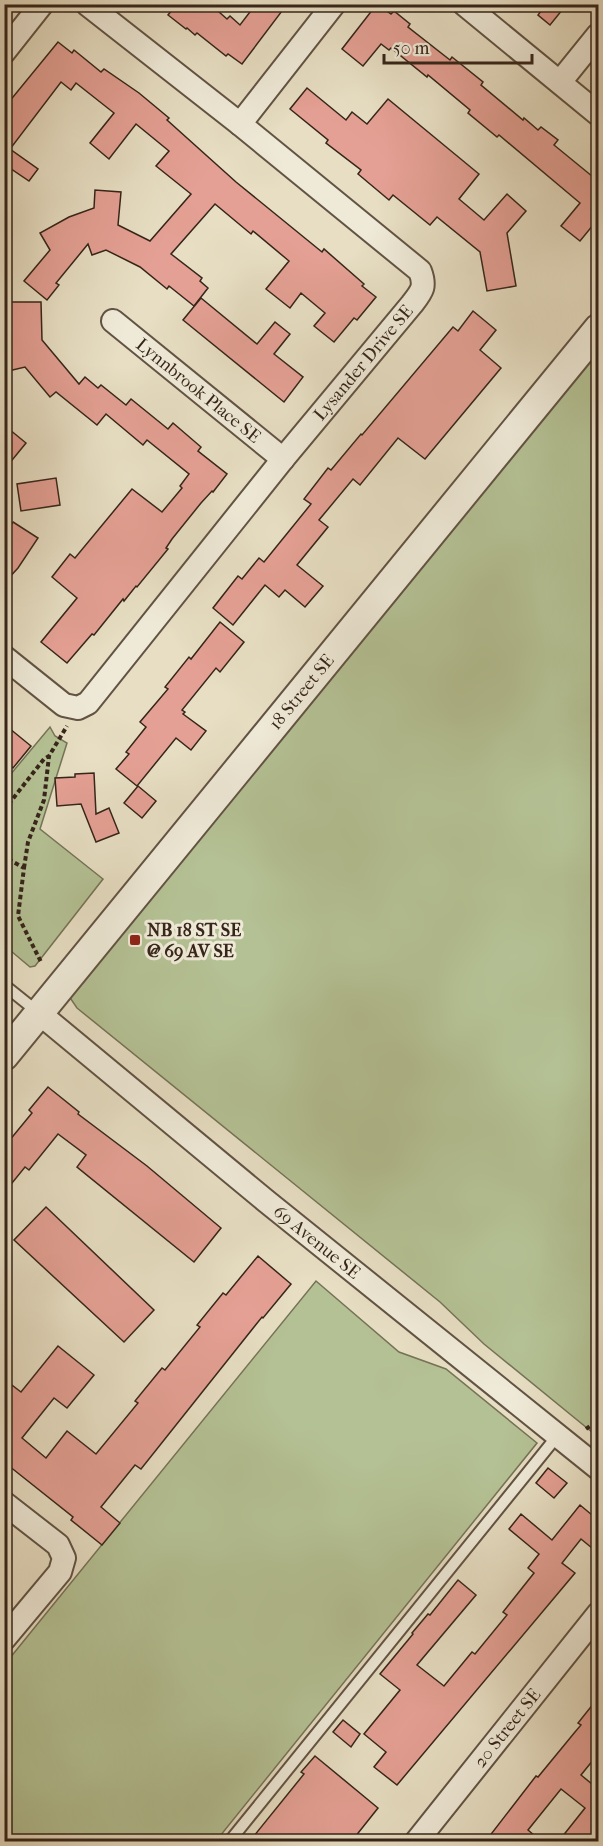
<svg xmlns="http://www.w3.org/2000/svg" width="603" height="1846" viewBox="0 0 603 1846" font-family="'IM FELL French Canon',serif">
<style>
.green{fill:#b4c194;stroke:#757357;stroke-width:1.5}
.building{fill:#e4a094;stroke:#36251a;stroke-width:1.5}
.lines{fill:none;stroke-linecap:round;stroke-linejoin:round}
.service-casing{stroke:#625344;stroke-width:14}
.minor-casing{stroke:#625344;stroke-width:26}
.tertiary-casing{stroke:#625344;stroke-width:32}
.path{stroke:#36251a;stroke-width:4;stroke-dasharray:4.5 3;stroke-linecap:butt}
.service{stroke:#efead8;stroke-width:10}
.minor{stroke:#efead8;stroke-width:22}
.tertiary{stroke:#efead8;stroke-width:28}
.poi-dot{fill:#8f2418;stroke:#efead8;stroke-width:2}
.labels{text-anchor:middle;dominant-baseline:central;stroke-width:6;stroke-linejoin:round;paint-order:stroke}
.street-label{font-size:18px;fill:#36251a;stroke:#efead8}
.poi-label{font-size:18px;font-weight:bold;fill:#36251a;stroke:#efead8;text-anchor:start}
</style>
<rect width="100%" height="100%" fill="#e7dec3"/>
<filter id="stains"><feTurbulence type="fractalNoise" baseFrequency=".00333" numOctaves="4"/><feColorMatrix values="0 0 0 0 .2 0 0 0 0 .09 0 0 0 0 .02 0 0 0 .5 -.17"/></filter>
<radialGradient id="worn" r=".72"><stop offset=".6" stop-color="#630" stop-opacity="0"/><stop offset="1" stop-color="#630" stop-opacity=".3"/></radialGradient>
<g class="green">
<polygon points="598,329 598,1437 484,1344 440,1302 77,1008 62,986"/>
<polygon points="50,727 55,736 67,743 40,829 103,879 35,966 30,967 5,946 5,781"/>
<polygon points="316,1281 399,1352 446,1369 537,1443 216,1841 5,1841 5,1664"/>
</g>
<g class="building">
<polygon points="177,4 210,4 227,19 230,16 240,25 256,4 273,4 282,11 242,64 228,54 226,56 197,33 195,35 187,28 186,29 168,15"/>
<polygon points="377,4 391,14 394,11 410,24 408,27 450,60 452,57 483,82 481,85 523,120 524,118 538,130 541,127 558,140 554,145 598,181 598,219 580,241 561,226 580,203 499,135 497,137 468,113 470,110 428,75 427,77 391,48 389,50 381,44 363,66 342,49"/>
<polygon points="546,4 567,4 550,25 538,15"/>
<polygon points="58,42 72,53 74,50 101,72 104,69 139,93 169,118 167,120 236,182 322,252 324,249 364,284 362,286 376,297 357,320 354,318 334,342 314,326 325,313 301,293 290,308 266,289 289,261 253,231 251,234 215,204 171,254 202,278 200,281 208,288 194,306 169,286 167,289 140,267 106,250 92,255 88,244 56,283 59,285 47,300 24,281 50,250 40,233 69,217 94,208 95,190 121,192 118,225 150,241 191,194 156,166 169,151 136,124 109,159 90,143 114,113 76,83 71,90 61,82 10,149 38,169 29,181 4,164 4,108"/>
<polygon points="307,88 346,120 352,112 367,124 388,99 479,174 459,199 484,220 507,194 526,211 507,233 516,286 487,291 480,252 437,217 430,225 393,195 389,200 358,174 361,170 326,143 328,140 290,109"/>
<polygon points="201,298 257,344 275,322 290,334 274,354 303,377 284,402 183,320"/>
<polygon points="7,302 41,302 42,340 79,384 85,377 98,388 101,385 126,405 131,399 168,429 173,423 201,447 198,451 227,474 213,492 212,491 201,503 172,539 166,548 168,549 137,587 136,586 124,601 123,599 94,635 92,634 67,663 41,642 77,598 52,577 70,554 75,558 132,489 162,512 182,488 180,486 189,474 147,440 143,445 106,414 97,425 56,392 50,397 25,367 4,372 4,319 7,319"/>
<polygon points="473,311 496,330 480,350 501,368 425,459 398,438 360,485 353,479 319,520 328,527 297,565 323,586 305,607 285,590 279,597 265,585 233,625 213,608 238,576 242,579 259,558 264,562 311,504 304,499 328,468 331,470 361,434 362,435 453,327 458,331"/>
<polygon points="4,425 26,443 4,470"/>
<polygon points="56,478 60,505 21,511 17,484"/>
<polygon points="13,522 38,538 18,568 4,583 4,535"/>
<polygon points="220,622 244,642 220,672 216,668 182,710 185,712 183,714 206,731 191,750 176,738 137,786 116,769 129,754 126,752 146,727 140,722 168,689 165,687 189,657 191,659"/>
<polygon points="4,724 31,746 13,768 4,760"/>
<polygon points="94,773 96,814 109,808 119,833 96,842 81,804 57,806 55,778 75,777 75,774"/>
<polygon points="138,786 156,801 142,818 124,803"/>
<polygon points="48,1087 79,1112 78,1114 147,1166 221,1228 194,1262 77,1167 86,1155 58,1134 29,1170 25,1167 4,1193 4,1147 32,1113 29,1110"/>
<polygon points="46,1207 154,1310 124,1342 14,1240"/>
<polygon points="258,1256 291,1284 263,1318 262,1317 141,1469 135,1465 101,1507 120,1523 102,1545 71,1520 73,1517 4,1462 4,1379 21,1392 58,1346 94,1375 67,1408 54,1398 22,1438 46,1458 67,1431 96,1454 138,1403 135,1401 162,1368 165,1370 200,1327 197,1325 223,1293 226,1295"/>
<polygon points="548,1468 567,1483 554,1498 536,1483"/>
<polygon points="580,1505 598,1520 598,1553 581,1539 562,1563 575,1573 397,1785 374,1767 386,1752 364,1734 400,1690 380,1674 413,1634 412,1633 428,1614 430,1615 458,1580 476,1595 417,1665 444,1686 472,1652 475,1654 507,1615 503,1612 534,1573 528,1568 539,1554 509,1529 521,1514 552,1540"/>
<polygon points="598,1698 598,1754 581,1775 598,1789 598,1842 558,1842 585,1808 561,1789 528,1830 542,1842 485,1842 536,1776 538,1777 575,1732 581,1725 578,1723"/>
<polygon points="343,1720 360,1734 351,1747 333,1732"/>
<polygon points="315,1756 378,1808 351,1842 249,1842 304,1774 301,1772"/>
</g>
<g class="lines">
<g class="service-casing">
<g id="service">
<polyline points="4,985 39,1013"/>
<polyline points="229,1842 558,1435"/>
</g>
</g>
<g class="minor-casing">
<g id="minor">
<polyline points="464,4 598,114"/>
<polyline points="4,52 42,4"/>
<polyline points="560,82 598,35"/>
<polyline points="240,124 334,4"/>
<path id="s1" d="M113,321L283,459"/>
<path id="s2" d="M4,657L64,705L78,708L88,703L283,459L412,304C422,291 426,287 420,271L240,124L87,4"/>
<path id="s3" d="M39,1013L266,1201L598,1468"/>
<polyline points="4,1503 58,1545 64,1558 60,1572 4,1639"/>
<path id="s4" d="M416,1842L598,1614"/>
</g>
</g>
<g class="tertiary-casing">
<g id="tertiary">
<path id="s5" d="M4,1056L598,329"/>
</g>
</g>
<g class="path">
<polyline points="4,810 44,759 49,756 67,726"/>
<polyline points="4,853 8,859 24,868 18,916 41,962"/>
<polyline points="24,868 28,842 44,800 49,756"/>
<polyline points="586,1429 598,1420"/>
</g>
<use href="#service" class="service"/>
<use href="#minor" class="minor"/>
<use href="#tertiary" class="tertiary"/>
</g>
<rect class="poi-dot" x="129" y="934" width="12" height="12" rx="3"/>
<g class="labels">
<g class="street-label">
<text stroke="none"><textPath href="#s2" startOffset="540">Lysander Drive SE</textPath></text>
<text stroke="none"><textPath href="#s1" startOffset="110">Lynnbrook Place SE</textPath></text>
<text stroke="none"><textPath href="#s5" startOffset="470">18 Street SE</textPath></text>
<text stroke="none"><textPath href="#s3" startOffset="360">69 Avenue SE</textPath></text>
<text stroke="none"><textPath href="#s4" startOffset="146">20 Street SE</textPath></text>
</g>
<g class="poi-label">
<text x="147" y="930">NB 18 ST SE<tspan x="147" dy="21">@ 69 AV SE</tspan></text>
</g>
</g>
<rect width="603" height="1846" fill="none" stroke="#e7dec3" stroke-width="24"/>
<rect x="6" y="6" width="591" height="1834" fill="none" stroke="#36251a" stroke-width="3"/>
<rect x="12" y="12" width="579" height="1822" fill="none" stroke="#36251a" stroke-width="1.5"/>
<path d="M384 54v9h148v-9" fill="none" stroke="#36251a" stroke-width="3"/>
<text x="393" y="54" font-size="18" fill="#36251a" stroke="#efead8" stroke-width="4.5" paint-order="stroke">50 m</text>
<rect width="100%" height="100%" filter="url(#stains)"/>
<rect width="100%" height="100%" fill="url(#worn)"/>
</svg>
